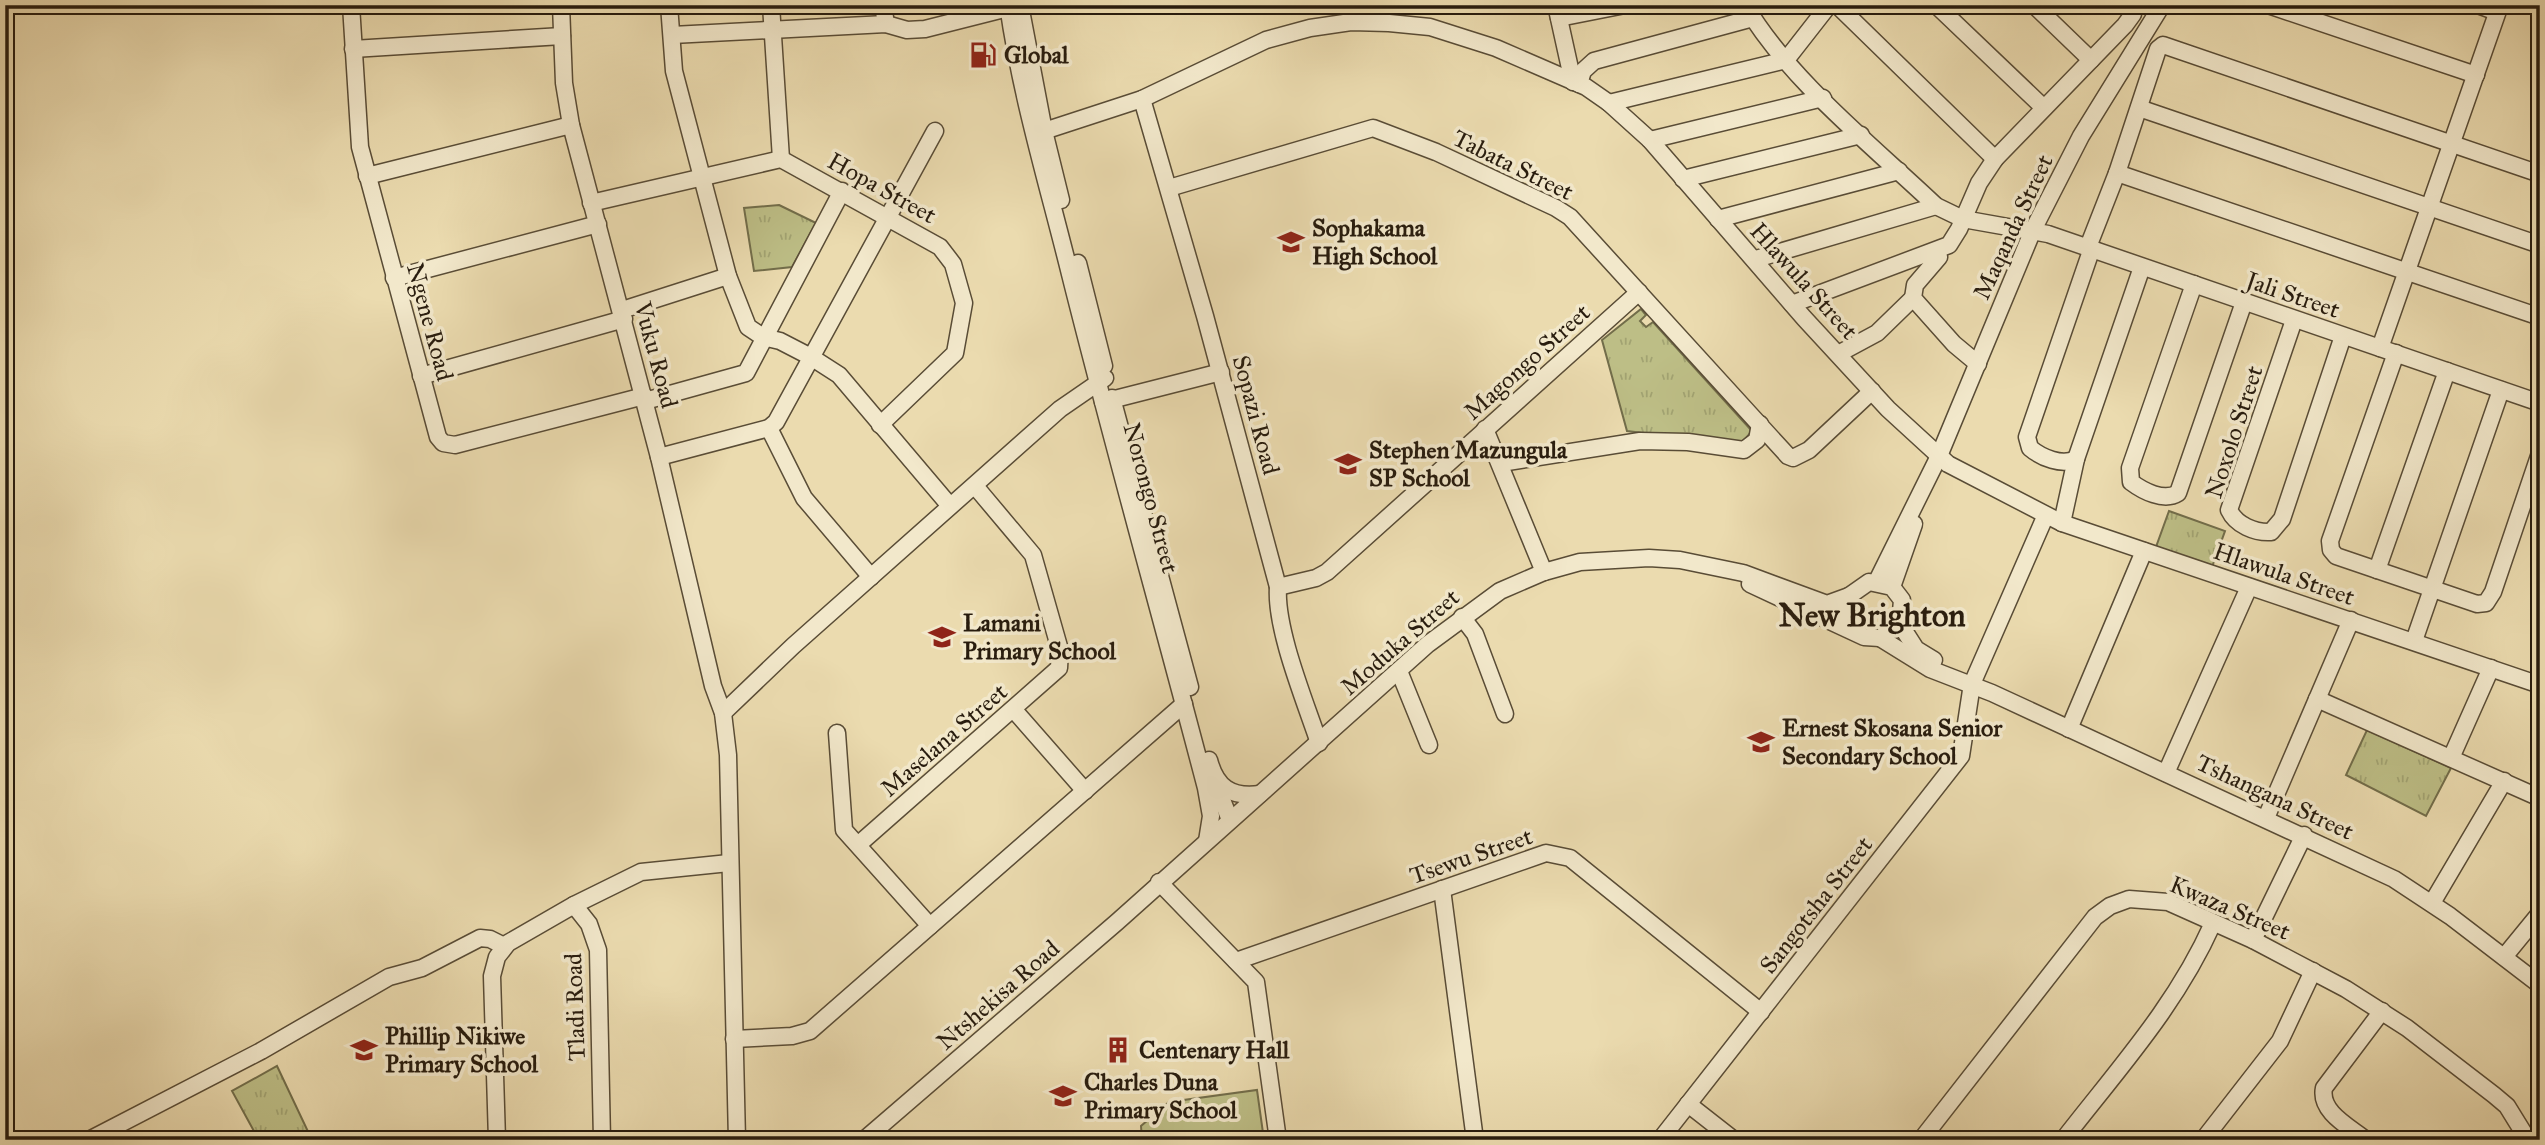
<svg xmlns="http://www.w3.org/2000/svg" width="2545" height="1145" viewBox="0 0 2545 1145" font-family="'IM FELL Great Primer',serif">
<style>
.green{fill:#bdbe86;stroke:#726d4a;stroke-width:2}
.park{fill:url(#park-tufts);stroke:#726d4a;stroke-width:2}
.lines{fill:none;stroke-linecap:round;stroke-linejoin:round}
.minor-casing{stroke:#594c36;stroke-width:19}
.minor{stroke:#f2e8cb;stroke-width:16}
.labels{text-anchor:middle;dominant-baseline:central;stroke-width:7;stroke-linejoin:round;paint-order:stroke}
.poi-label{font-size:24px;font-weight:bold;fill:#281c0e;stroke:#f2e8cb;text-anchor:start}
.street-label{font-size:24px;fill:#281c0e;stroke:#f2e8cb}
.district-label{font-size:32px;font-weight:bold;fill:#281c0e;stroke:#f2e8cb}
</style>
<defs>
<pattern id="park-tufts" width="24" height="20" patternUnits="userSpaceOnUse" patternTransform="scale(1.75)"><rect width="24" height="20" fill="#bdbe86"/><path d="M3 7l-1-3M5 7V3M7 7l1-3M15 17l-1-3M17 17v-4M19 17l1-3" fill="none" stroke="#a2a372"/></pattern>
</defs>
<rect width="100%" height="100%" fill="#ebdbaf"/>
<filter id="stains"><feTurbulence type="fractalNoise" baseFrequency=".00286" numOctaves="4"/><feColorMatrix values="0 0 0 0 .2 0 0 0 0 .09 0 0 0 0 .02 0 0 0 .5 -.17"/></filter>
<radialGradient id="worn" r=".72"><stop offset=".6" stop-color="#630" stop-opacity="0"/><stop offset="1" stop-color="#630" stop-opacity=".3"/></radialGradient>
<polygon class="green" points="1257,1090 1264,1140 1142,1140 1141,1126 1169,1102"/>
<g class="park">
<polygon points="779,205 816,223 792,267 754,271 744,208"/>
<polygon points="1641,309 1646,315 1640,321 1646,327 1653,322 1752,431 1740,445 1627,431 1602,340"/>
<polygon points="2169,511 2225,531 2212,567 2156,547"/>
<polygon points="2367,730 2451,768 2426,816 2346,775"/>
<polygon points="277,1066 312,1140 242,1140 255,1133 232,1091"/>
</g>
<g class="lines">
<g class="minor-casing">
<g id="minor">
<polyline points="351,5 360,147 438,437 443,443 455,445 644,396"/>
<polyline points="561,5 564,83 571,125 659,457 713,686 723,713 728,755 737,1140"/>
<polyline points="669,5 674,71 728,276 748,327 763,337 780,341 811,357 839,375 950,506"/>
<polyline points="771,5 781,159"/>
<polyline points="883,5 886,24"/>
<path d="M1008,5C1021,97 1048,185 1070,274C1113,446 1161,616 1206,788L1211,816L1207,841"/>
<polyline points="1020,5 1044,131 1061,200"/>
<polyline points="1556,5 1573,82"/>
<path d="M1745,5C1788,79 1874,147 1936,206L1963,219L2048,234L2540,403"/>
<polyline points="1837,5 1995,159"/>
<polyline points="1936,5 2044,108"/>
<polyline points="2034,5 2091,60"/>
<polyline points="2268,5 2476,75"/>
<polyline points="2478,5 2497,12"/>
<polyline points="1559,18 1625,5"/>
<polyline points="672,35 886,24 907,30 925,29 1008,8"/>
<polyline points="353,49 562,36"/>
<polyline points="1579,84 1583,71 1594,61 1753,18"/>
<path d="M1142,99L1205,316L1278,587C1275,629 1305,701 1319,743"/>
<polyline points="1609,103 1786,60 1829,5"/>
<polyline points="2139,108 2540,245"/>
<polyline points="1044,131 1142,99 1266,40 1310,28 1351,22 1389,23 1430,27 1496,48 1586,87 1609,103 1650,140 1804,318 1888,409 1948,464 2062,523 2540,685"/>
<polyline points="1650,140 1823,98"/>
<polyline points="2117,173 2540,317"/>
<polyline points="367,176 571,125"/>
<polyline points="1683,179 1861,135"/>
<polyline points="1169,188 1373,128 1436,152 1556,208 1570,217 1788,456 1793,458 1809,450 1872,391"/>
<polyline points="591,203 781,159 940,247 953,264 964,303 955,353 880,425"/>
<polyline points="1718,219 1899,171"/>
<polyline points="2088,247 2117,173 2158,49 2163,45 2540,174"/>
<polyline points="1937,251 1939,257 1915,285 1913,298 1954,344 1978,364"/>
<polyline points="1756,259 1936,206"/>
<polyline points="1078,263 1104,366"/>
<polyline points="394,278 598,224"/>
<path d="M2194,284L2130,468L2131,482C2143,491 2164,502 2178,493L2244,302"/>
<polyline points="1792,304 1949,245 1959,229 1979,183 1995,159 2125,25 2133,14 2132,5"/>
<polyline points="622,310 728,276"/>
<path d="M2294,320L2229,510C2236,525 2255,533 2271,532L2282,519L2343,336"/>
<polyline points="2380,348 2500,5"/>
<polyline points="2396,353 2330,541 2331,550 2336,556 2477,604 2486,603 2493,592 2540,453"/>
<polyline points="1838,354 1877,333 1913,298"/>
<polyline points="421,376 624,319"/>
<polyline points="1112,398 1190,687"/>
<polyline points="645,401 746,373 842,191"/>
<polyline points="1103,402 1221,372"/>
<polyline points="769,428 804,498 871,577"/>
<polyline points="1485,429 1544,572"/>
<polyline points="659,457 769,428 776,422 935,131"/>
<path d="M2076,459C2062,466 2042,458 2030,448L2027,437L2092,248"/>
<polyline points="1501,463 1640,441 1688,442 1744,450 1757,440 1760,424"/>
<polyline points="2062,523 2076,459 2142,267"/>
<polyline points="2377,570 2447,371"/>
<polyline points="1877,581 1939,456 2033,230 2081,136 2162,5"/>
<polyline points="1750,584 1864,637 1880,638 1900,624 1902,600 1892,587 1869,582 1849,596 1847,620 1857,633"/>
<polyline points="1278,587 1316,578 1327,572 1639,292"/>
<polyline points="1892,587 1914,524"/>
<polyline points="1462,617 1475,634 1505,714"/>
<polyline points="2540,617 2540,621"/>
<polyline points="1900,624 1916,649 1934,660"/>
<polyline points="1880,638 1930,669 1992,693 2394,879 2450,916 2540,985"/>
<polyline points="2414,641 2501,390"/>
<polyline points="1399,671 1429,745"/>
<polyline points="2317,699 2540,798"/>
<polyline points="1014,710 1085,791"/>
<polyline points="723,713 793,646 1060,409 1105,378"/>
<polyline points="2069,729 2144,551"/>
<polyline points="837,733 844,830 930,926"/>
<polyline points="2451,758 2491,668"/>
<path d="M1209,760C1216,787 1231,798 1260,794"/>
<polyline points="2166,773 2249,587"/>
<polyline points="1215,782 1230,820"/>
<polyline points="2266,818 2351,620"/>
<polyline points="859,844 1059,668 1060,650 1033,555 975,486"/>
<polyline points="1159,882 1256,982 1278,1140"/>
<polyline points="1442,889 1475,1140"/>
<polyline points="2432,903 2504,781"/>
<polyline points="574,905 589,924 598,950 602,1140"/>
<polyline points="2253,940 2304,835"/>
<polyline points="2504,957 2540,913"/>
<polyline points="1236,961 1546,853 1570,858 1761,1012"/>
<polyline points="734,1039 792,1036 810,1031 1184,704"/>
<polyline points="1688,1104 1734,1140"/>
<polyline points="89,1140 261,1051 389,977 422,968 480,938 490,939 504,946"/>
<polyline points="497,1140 492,976 497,957 508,943 574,905 641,872 729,863"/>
<polyline points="864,1140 1117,922 1428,644 1500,591 1544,572 1580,562 1649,558 1680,560 1743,573 1827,604 1849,596"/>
<polyline points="1660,1140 1961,756 1972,684 2045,517"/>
<polyline points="1921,1140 2095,917 2110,906 2129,899 2168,902 2253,940 2346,989 2407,1028 2494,1095 2507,1106 2528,1140"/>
<path d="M2063,1140C2118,1069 2176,1006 2213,923"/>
<polyline points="2203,1140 2280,1041 2313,971"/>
<path d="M2366,1140C2350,1127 2319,1112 2324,1088L2382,1011"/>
</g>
</g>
<use href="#minor" class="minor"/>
</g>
<defs>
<g id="fuel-bare" transform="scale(2.1)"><path d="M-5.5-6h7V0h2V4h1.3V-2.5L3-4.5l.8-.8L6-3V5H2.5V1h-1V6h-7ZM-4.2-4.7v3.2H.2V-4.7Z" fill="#8f2418" stroke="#f2e8cb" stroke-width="2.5" paint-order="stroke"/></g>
<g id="school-bare" transform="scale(2.1)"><path d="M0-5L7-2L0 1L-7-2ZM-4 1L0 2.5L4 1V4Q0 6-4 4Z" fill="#8f2418" stroke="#f2e8cb" stroke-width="2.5" paint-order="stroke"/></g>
<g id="building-bare" transform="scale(2.1)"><path d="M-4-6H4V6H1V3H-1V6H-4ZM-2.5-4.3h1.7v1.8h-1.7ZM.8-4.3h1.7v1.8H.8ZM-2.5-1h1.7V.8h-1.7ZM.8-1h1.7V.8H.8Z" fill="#8f2418" stroke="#f2e8cb" stroke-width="2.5" paint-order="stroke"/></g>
</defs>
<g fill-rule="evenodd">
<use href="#fuel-bare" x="983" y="55"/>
<use href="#school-bare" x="1291" y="242"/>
<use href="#school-bare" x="1348" y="464"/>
<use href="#school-bare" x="942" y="637"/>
<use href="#school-bare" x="1761" y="742"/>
<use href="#school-bare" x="364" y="1050"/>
<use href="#building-bare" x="1118" y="1050"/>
<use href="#school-bare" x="1063" y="1096"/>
</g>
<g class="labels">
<g class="poi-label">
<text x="1004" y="55">Global</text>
<text x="1312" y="228">Sophakama<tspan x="1312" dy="28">High School</tspan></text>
<text x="1369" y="450">Stephen Mazungula<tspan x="1369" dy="28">SP School</tspan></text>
<text x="963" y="623">Lamani<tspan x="963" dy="28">Primary School</tspan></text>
<text x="1782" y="728">Ernest Skosana Senior<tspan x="1782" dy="28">Secondary School</tspan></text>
<text x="385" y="1036">Phillip Nikiwe<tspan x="385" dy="28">Primary School</tspan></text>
<text x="1139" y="1050">Centenary Hall</text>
<text x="1084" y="1082">Charles Duna<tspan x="1084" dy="28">Primary School</tspan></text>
</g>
<g class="street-label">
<text transform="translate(1513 165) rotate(26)">Tabata Street</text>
<text transform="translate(882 188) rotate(29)">Hopa Street</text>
<text transform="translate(2013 227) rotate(-65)">Maqanda Street</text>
<text transform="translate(1804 281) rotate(48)">Hlawula Street</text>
<text transform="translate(2293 295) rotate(19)">Jali Street</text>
<text transform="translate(430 322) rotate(75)">Ngene Road</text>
<text transform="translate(656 355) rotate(75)">Vuku Road</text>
<text transform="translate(1527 362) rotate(-42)">Magongo Street</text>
<text transform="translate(1256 415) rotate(75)">Sopazi Road</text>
<text transform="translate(2234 432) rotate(-72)">Noxolo Street</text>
<text transform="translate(1151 498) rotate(75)">Norongo Street</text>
<text transform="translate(2284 574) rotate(19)">Hlawula Street</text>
<text transform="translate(1400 642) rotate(-41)">Moduka Street</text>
<text transform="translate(944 740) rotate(-41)">Maselana Street</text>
<text transform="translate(2275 797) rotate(25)">Tshangana Street</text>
<text transform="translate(1471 856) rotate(-19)">Tsewu Street</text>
<text transform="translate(1816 905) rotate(-52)">Sangotsha Street</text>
<text transform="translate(2230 908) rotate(23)">Kwaza Street</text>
<text transform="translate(998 995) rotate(-41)">Ntshekisa Road</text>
<text transform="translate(575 1007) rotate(-92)">Tladi Road</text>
</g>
<g class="district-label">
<text x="1872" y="615">New Brighton</text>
</g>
</g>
<rect width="2545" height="1145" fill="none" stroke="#ebdbaf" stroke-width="28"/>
<rect x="7" y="7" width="2531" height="1131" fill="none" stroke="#281c0e" stroke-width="3.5"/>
<rect x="14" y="14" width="2517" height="1117" fill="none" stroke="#281c0e" stroke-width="2"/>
<rect width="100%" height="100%" filter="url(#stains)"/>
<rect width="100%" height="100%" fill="url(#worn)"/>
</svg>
